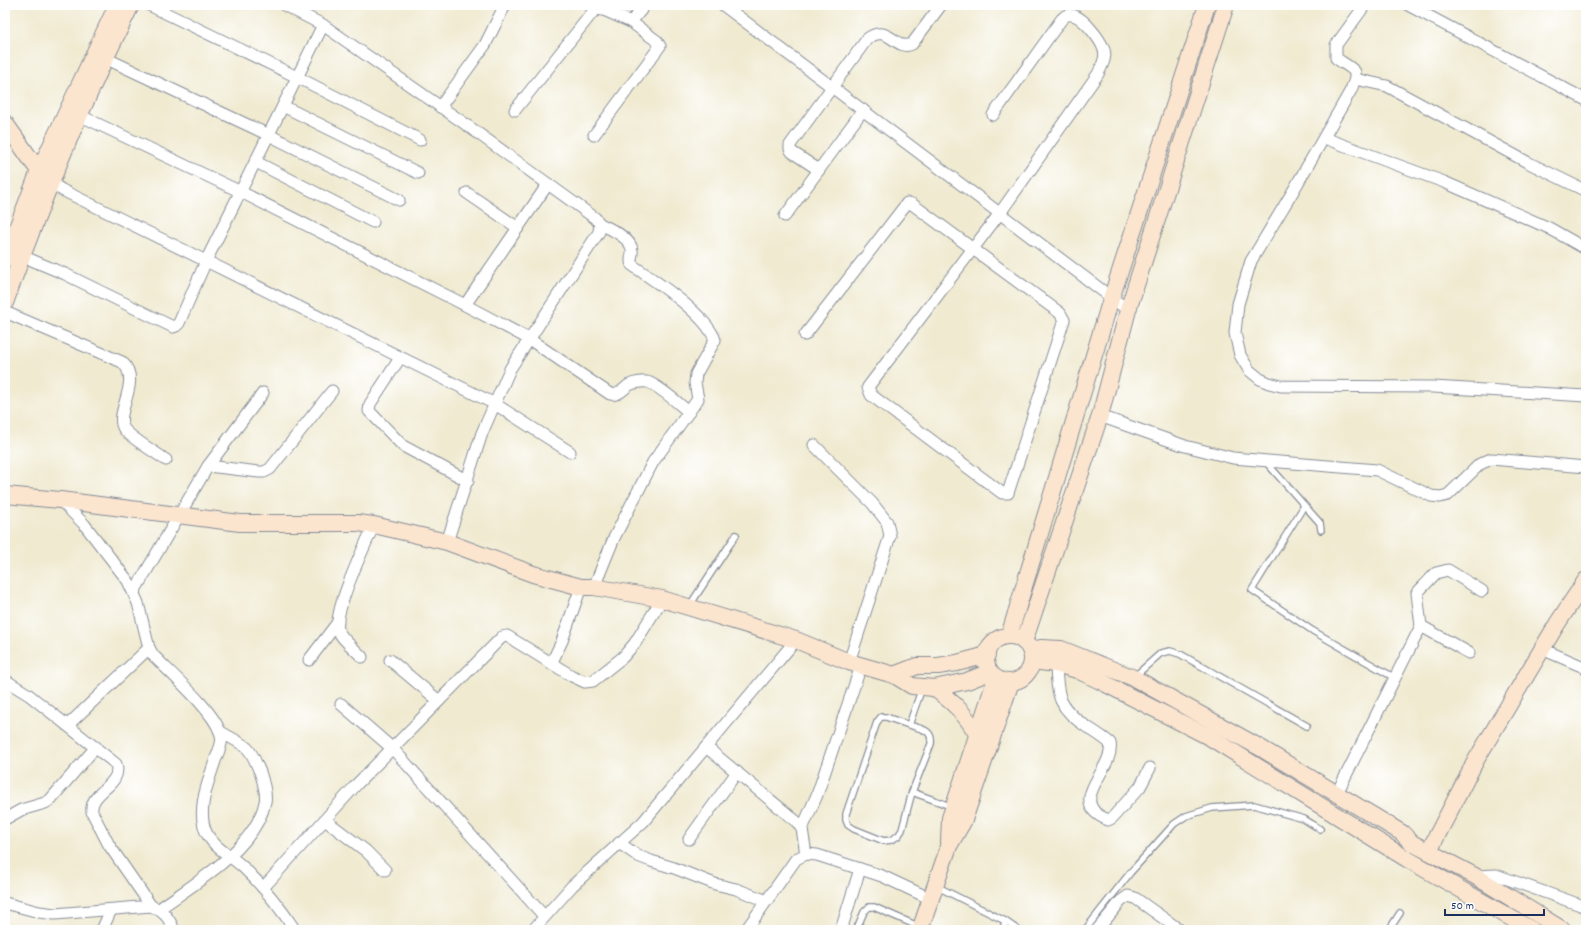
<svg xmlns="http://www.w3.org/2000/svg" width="1591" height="935" viewBox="0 0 1591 935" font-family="Dekko,sans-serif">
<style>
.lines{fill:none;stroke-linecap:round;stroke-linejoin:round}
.lane-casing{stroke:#868c97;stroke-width:8}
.street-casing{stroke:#868c97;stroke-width:13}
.secondary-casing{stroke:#868c97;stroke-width:18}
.lane{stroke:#fff;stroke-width:5.5}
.street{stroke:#fff;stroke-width:11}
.secondary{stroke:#fbe5cf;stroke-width:16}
</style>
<rect width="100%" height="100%" fill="#fff"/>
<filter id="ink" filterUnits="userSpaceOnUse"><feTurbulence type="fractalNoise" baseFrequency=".025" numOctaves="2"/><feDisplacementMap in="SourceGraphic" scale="8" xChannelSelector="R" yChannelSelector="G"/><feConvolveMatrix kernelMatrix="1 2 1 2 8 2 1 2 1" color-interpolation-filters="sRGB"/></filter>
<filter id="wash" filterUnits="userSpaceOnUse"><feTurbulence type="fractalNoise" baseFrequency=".012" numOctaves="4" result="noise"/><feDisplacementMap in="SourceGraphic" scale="16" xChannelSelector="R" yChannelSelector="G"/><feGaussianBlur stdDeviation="0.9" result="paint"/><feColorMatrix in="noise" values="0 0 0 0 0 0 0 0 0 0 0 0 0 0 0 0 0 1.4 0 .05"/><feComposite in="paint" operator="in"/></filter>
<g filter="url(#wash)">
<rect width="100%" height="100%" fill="#f0ead0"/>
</g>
<g filter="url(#ink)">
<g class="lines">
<g class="lane-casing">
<g id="lane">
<polyline points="1266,462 1320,523 1321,530"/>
<polyline points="1304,506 1252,590 1313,631 1395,678"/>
<polyline points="690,605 736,535"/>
<polyline points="1134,677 1161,653 1170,651 1180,654 1307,726"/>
<path d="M909,725C921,729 933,729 931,744L912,792L902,830L898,836L891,840L884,841L854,829L848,825L846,820V814L877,722L881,717H886L909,725L922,688"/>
<polyline points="912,792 953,807"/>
<polyline points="936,886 1005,921 1018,930"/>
<polyline points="858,930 857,928 864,912 869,907 874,907 920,927"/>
<polyline points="1003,930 1005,921"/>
<polyline points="1085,930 1130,873 1174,824 1186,816 1212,808 1254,805 1304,819 1320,829"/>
<polyline points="1389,930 1400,913"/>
</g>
</g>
<g class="street-casing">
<g id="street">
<polyline points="149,5 297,77 420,140"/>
<polyline points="284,5 323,25 461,121 595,218 600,224 599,232 510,369 482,433 447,542"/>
<polyline points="723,5 1128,310"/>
<path d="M1365,5L1336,45V58C1342,63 1350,66 1355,72V79L1351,90L1292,193L1251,261L1238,304L1235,333L1240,355L1249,370L1260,379L1269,383L1281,386L1433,387L1586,396"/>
<polyline points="1408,5 1586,100"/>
<polyline points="105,58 269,135 399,200"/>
<polyline points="1355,79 1387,86 1527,162 1586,191"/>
<polyline points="283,106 418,173"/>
<polyline points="440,107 485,45 505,5"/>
<polyline points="515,110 592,13 598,9 606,11 631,22 645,5"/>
<path d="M79,115L241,192L465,305L529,339L610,394C619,396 622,390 629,385C633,383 643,381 647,382C657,384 680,405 689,412"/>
<polyline points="594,135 660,46 657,41 631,22"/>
<polyline points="1324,138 1444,182 1549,228 1586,249"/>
<polyline points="256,162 373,222"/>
<path d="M819,170L792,152L790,149V145L867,39C888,22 896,52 912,44L941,5"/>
<polyline points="50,182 62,190 206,261 323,25"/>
<polyline points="467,193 518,228"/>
<polyline points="785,216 863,110"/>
<polyline points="22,256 65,274 173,327 176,326 179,323 206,261 495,404 570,452"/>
<polyline points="465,305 548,184"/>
<path d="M5,312L122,362C143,381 113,413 124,429C132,439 155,452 166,460"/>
<path d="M805,335L907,203L912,204L1060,313L1064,320L1008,493H1002L871,395L868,387L1000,213L1098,74C1101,67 1107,58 1104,50C1101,40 1082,15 1071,15C1066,14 1064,17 1061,20L993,115"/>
<polyline points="400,358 370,404 369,411 403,446 468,481"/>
<polyline points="1100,416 1185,446 1233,458 1377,470 1431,496 1440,497 1448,495 1480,464 1491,459 1586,467"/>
<polyline points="814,445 872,503 887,522 890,536 849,662"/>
<polyline points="208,466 259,472 264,472 270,469 332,391"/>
<path d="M60,500L84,524L128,581L138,603L149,648L153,655C171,674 212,709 220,732C224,741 219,750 216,758C209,780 196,809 206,832C213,847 231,856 243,867C263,886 280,907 295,930"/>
<path d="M594,587L614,538L653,462L698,399L695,383L696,374L715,340C706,314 655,281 632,265C629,259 633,256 632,250C631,238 609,228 600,224"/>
<polyline points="134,592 208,466 263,393"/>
<polyline points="1421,626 1469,653"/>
<polyline points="1542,649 1586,668"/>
<path d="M362,657C356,650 340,638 338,629C334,609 365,545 374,525"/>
<polyline points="309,660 338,622"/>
<polyline points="390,660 439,701"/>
<polyline points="551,664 562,641 581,587"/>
<path d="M1056,664C1057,697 1059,709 1087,727C1095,732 1103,737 1110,743C1116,769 1063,802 1108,820L1112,818L1140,787L1150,768"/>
<path d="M5,680L29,695L116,764C123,786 89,791 92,812L109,845L151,906"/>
<polyline points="341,704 393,749 544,916"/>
<polyline points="68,725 149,648"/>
<polyline points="706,747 797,822 802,829 806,854"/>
<polyline points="1337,793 1421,626 1417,593 1436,573 1448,570 1482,591"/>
<polyline points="5,819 21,810 45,803 50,800 96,747"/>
<polyline points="325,820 366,851 385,870"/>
<polyline points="802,829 817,795 861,666"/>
<polyline points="689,839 737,772"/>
<polyline points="619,843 638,856 651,861 674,868 715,884 736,889 767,901"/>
<polyline points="1475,876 1496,875 1586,907"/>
<polyline points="263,888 357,784 502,637 507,636 572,676 585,682 593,681 623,657 635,643 662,599"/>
<path d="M5,903L39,912L55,914L151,906C164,911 169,918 174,930"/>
<path d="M159,909C194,884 256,848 265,802C267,794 263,781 260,772C256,764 254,755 247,748C240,742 229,737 221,732"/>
<polyline points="102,930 111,910"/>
<polyline points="533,930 572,886 643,822 796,640"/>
<polyline points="746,930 796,859 806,854 817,855 882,876 931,899"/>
<polyline points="841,930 860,869"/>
<polyline points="1097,930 1121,901 1128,896 1135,898 1180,930"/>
</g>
</g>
<g class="secondary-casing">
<g id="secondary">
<polyline points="5,123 39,171 45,177"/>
<polyline points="5,259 39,171 117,5"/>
<path d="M5,303C41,201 83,102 131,5"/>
<polyline points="5,495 60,500 240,523 357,523 374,525 447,542 533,574 581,587 594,587 662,599 796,640 849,662 894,675 912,686 934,688 967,681 990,672"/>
<polyline points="1009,636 1111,299 1207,5"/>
<circle cx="1009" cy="659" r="23"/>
<polyline points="1024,642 1100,416 1128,310 1226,5"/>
<polyline points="1030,650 1042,648 1061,649 1134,678 1259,747 1402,833 1412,843 1475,876 1563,930"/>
<polyline points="1032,661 1056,664 1077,670 1100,681 1211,738 1407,859 1532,930"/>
<polyline points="894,675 917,666 938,666 957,663 987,655"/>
<path d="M934,688C954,703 964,712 977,734"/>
<polyline points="949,842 950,818 996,678"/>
<polyline points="1429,851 1476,760 1557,624 1586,580"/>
<polyline points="920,930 949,846 964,820 1011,682"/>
</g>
</g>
<use href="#lane" class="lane"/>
<use href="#street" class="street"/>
<use href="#secondary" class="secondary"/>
</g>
</g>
<rect width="1591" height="935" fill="none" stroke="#fff" stroke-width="20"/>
<path d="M1445 909v6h99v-6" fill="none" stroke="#1b2f5e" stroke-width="2"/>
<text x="1451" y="909" font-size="12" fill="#1b2f5e" stroke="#ffffff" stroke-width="3" paint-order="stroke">50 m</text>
</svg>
